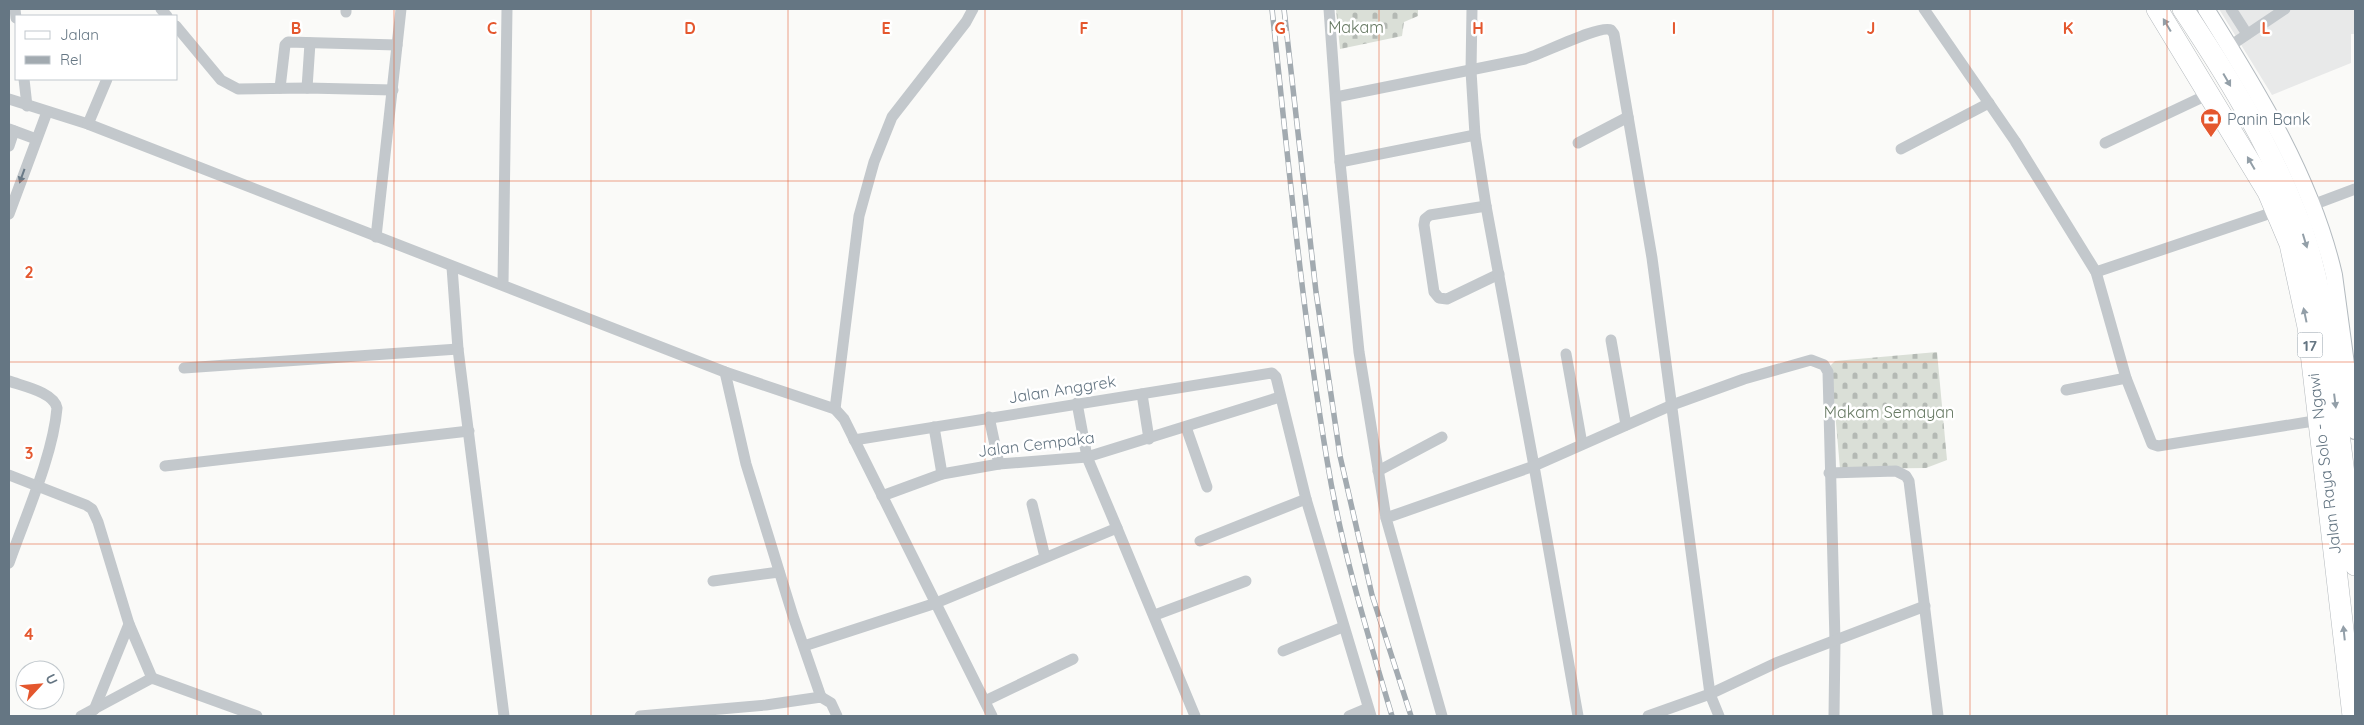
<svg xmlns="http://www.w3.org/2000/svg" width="2364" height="725" viewBox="0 0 2364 725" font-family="Quicksand,sans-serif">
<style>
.built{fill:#e8e9e9}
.cemetery{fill:url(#cemetery-stones)}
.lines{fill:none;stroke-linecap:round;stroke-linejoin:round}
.secondary-casing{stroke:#b3babf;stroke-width:18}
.highway-casing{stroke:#b4b9bd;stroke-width:22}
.street{stroke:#c3c8cc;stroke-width:11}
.secondary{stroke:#fff;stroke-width:16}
.highway{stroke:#fff;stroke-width:21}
.rail-casing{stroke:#a2aab0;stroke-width:5.5}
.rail{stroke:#fff;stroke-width:4;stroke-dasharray:11;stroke-linecap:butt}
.oneway{fill:#939fa8}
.oneway2{fill:#6a7a87}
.grid{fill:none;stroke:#e4572e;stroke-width:1;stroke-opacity:0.55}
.labels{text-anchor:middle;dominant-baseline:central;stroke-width:5;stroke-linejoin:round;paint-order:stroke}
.shield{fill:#fff;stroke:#939fa8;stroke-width:1}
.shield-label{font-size:15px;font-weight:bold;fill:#657683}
.park-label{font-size:16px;fill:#687a64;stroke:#fff}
.poi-label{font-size:16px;fill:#657683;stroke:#fff;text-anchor:start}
.street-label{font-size:16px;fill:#657683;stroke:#fff}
.grid-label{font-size:16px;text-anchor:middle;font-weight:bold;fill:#e4572e;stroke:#fff;stroke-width:5;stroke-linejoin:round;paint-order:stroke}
</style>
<defs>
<pattern id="cemetery-stones" width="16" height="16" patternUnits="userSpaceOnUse" patternTransform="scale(1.25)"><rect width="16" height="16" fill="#dadfd7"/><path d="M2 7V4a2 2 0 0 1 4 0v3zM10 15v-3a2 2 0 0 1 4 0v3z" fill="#b4b9b4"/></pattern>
</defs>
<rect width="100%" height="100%" fill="#fafaf8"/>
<polygon class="built" points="2219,9 2355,9 2355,34 2351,34 2351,63 2272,95"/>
<g class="cemetery">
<polygon points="1336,9 1418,9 1418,16 1404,22 1402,36 1340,49"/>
<polygon points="1937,352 1947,460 1926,468 1840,469 1832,377 1831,365 1835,361"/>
</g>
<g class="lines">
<g class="secondary-casing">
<path id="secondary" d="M2206,9C2258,92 2312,179 2334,275L2355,431"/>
</g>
<g class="highway-casing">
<g id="highway">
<polyline points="2157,9 2268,192 2290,244 2308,327 2353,716"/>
<path d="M2183,9C2225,72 2267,140 2295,211C2318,266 2326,329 2333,388C2341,447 2348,506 2355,565"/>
</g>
</g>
<g class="street">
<polyline points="15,9 16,18"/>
<polyline points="161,9 167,16"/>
<polyline points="346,9 346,12"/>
<polyline points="1329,9 1340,162 1359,352 1386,518"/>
<polyline points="1924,9 2015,141 2096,272 2126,378 2152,444 2158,446 2320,420"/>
<polyline points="2231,9 2247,34"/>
<polyline points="176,26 221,80 238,89 307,88 393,90"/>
<polyline points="2224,50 2285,9"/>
<polyline points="24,79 27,106"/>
<polyline points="280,88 285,45 288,42 397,45"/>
<polyline points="307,88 310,43"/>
<path d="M1336,97L1525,59C1542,54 1601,24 1611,30L1614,34L1652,258L1710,694L1719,716"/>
<polyline points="9,99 88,124 725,372 835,409 844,419 992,716"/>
<polyline points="88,124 107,79"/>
<polyline points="9,129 36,139"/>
<polyline points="1578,143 1628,117"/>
<polyline points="2105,143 2209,94"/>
<polyline points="9,146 14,131"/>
<polyline points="1901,149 1989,103"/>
<polyline points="1340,162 1475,135"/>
<polyline points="1486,206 1430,215 1425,219 1424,225 1434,292 1439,298 1447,299 1499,274"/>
<polyline points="2307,207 2355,189"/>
<polyline points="9,214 47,112"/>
<polyline points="376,237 401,9"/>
<polyline points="452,267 458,349 504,716"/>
<polyline points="2096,272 2277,211"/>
<polyline points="503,284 507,9"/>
<polyline points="1611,340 1626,425"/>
<polyline points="1566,354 1582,444"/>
<polyline points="184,368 458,349"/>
<polyline points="725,372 746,464 793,616 821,697"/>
<path d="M9,381C22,386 54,392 57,408C53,456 25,517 9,563"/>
<polyline points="2066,390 2126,378"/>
<polyline points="1142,394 1149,439"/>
<polyline points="1077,403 1087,457 1117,528"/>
<polyline points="835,409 859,216 874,162 892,117 966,22 973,9"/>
<polyline points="989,417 999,464"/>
<polyline points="934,427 942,474"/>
<polyline points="1186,427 1207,487"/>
<polyline points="854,440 1272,373 1276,377 1306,499 1371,716"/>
<polyline points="165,466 469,431"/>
<polyline points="1378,471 1442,437"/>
<polyline points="1829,473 1896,471 1906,476 1909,481 1938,716"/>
<polyline points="9,475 86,505 92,509 98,522 129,624 152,678"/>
<polyline points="882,496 942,474 999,464 1087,457 1280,397"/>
<polyline points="1032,504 1045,557"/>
<polyline points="1200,541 1306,499"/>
<polyline points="713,581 779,572"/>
<polyline points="1155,615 1246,581"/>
<polyline points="804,646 936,603 1117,528 1195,716"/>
<polyline points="1283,651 1343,627"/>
<polyline points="985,701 1073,659"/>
<polyline points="94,710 129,624"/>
<polyline points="81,716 152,678 257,716"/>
<polyline points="640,716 766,705 821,697 831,703 837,716"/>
<polyline points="1349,716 1368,708"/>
<polyline points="1442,716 1386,518 1534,466 1486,206 1475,135 1471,71 1472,9"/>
<polyline points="1578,716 1534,466 1672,405 1744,379 1811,360 1824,365 1828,372 1835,641 1834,716"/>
<polyline points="1648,716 1710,694 1776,663 1925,606"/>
</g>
<use href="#secondary" class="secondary"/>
<use href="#highway" class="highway"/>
<g class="rail-casing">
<g id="rail">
<path d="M1272,9C1288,159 1302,310 1327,460C1341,547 1367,632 1392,716"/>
<polyline points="1284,9 1316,292 1340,456 1372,595 1411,716"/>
</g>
</g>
<use href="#rail" class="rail"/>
</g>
<defs><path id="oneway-solid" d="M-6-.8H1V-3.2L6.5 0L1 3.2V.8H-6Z" transform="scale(1.25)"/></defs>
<g class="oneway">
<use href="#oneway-solid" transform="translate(2167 25) rotate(-121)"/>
<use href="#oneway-solid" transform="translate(2227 80) rotate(60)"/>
<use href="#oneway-solid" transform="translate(2251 163) rotate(-120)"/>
<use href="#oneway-solid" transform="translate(2305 241) rotate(73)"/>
<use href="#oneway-solid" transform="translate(2305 315) rotate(-102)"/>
<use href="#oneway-solid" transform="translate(2335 401) rotate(83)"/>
<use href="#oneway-solid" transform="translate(2344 633) rotate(-96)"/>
</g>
<use class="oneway2" href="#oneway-solid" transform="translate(22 176) rotate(110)"/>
<path class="grid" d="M197,9V716M394,9V716M591,9V716M788,9V716M985,9V716M1182,9V716M1379,9V716M1576,9V716M1773,9V716M1970,9V716M2167,9V716M9,181H2355M9,362H2355M9,544H2355"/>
<defs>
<g id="bank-pin" transform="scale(1.125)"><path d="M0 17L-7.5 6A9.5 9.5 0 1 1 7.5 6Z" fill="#e4572e" stroke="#fff"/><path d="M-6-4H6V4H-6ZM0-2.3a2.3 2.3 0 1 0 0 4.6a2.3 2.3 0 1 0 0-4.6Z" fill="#fff"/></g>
</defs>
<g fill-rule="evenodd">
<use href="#bank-pin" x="2211" y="119"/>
</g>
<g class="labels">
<rect class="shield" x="2297.5" y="332.5" width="25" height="25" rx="4"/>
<g class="shield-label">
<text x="2310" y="345">17</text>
</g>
<g class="park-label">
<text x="1356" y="27">Makam</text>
<text x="1889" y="412">Makam Semayan</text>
</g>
<g class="poi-label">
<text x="2227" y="119">Panin Bank</text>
</g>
<g class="street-label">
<text transform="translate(1062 389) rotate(-9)">Jalan Anggrek</text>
<text transform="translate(1036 444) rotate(-7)">Jalan Cempaka</text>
<text transform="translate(2324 464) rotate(-97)">Jalan Raya Solo - Ngawi</text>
</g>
</g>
<g class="grid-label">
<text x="296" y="34">B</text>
<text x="492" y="34">C</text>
<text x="690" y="34">D</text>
<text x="886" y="34">E</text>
<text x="1084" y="34">F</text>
<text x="1280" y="34">G</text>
<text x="1478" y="34">H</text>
<text x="1674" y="34">I</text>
<text x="1871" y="34">J</text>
<text x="2068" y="34">K</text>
<text x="2266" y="34">L</text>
<text x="29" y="278">2</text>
<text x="29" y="459">3</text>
<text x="29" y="640">4</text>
</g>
<rect width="2364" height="725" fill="none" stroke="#657683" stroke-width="20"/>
<rect x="15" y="15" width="162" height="65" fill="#ffffff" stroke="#c1c8cd"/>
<rect x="25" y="31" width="25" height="8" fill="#ffffff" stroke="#c1c8cd"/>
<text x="60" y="40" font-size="15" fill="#657683">Jalan</text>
<rect x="25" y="56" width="25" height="8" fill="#a2aab0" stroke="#c1c8cd"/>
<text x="60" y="65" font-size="15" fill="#657683">Rel</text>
<g transform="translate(40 685) rotate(64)"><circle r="24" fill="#ffffff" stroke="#c1c8cd"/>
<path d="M0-4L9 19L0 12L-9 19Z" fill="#e4572e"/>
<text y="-8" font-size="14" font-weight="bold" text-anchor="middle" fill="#657683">U</text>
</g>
</svg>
